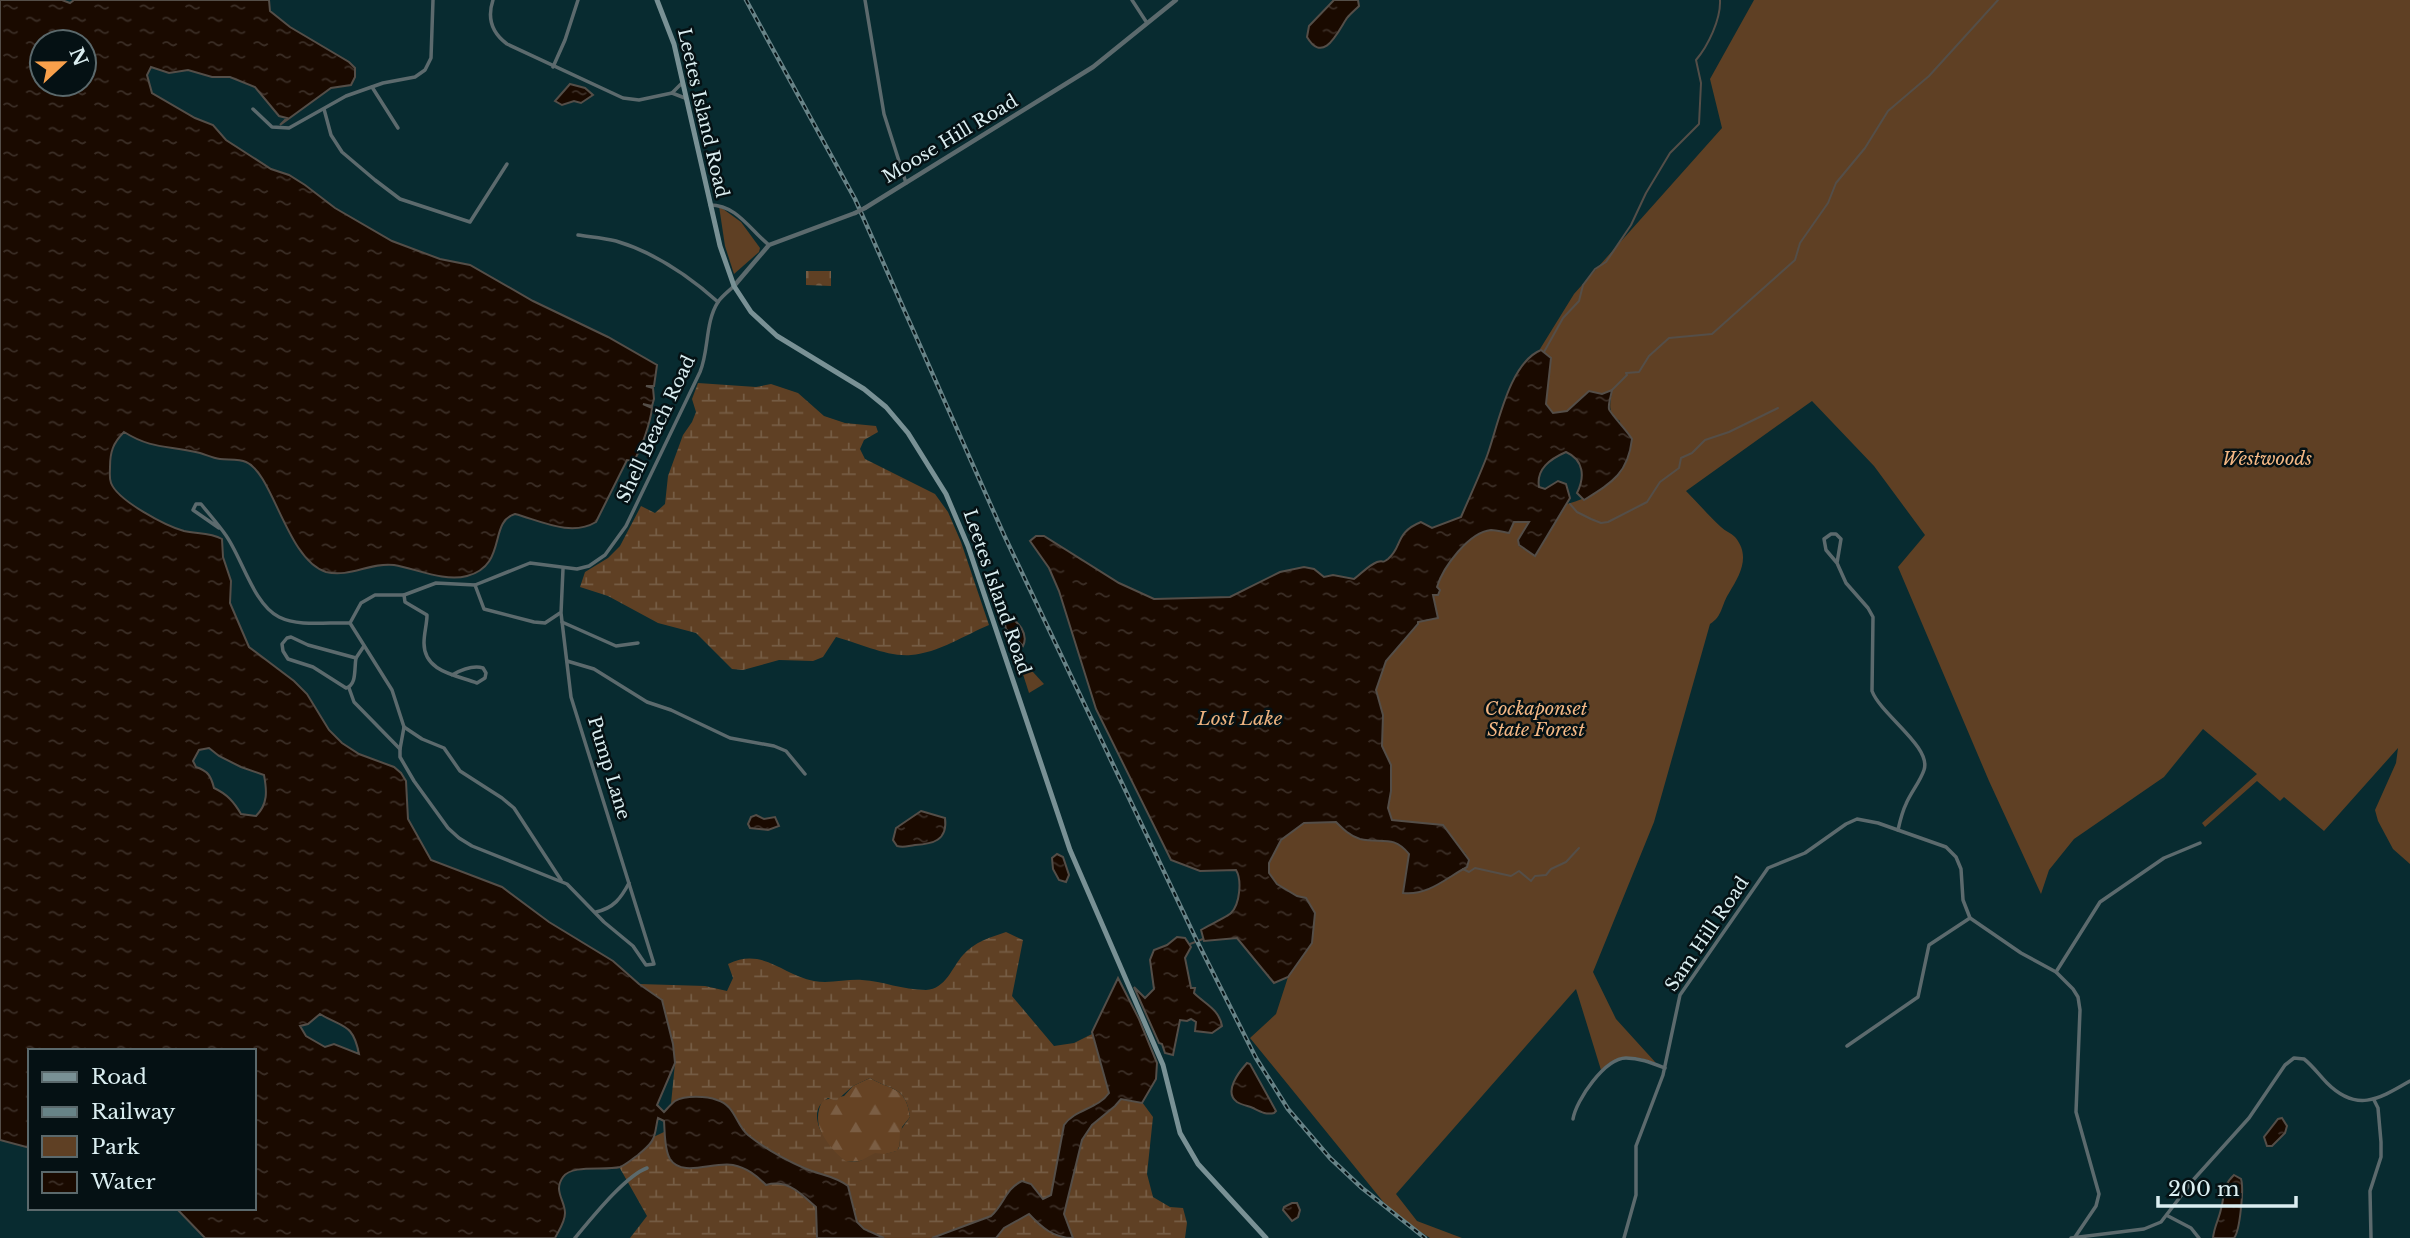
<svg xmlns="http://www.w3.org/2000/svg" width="2410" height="1238" viewBox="0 0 2410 1238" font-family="'Libre Baskerville',serif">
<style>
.forest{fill:url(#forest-firs)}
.wetland{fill:url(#wetland-marsh);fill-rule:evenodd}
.cemetery{fill:url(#cemetery-stones)}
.green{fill:#5f4024}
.water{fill:url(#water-ripples);stroke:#544e48;stroke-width:2;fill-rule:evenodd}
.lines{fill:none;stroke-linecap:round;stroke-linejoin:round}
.stream{stroke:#544e48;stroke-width:2}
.minor{stroke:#5c6a6d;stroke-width:3.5}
.tertiary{stroke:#5c6a6d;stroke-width:4.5}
.secondary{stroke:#799195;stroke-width:5}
.rail-casing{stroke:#678387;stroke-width:4.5}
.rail{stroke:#051114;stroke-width:2;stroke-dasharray:5;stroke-linecap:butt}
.tertiary-bridge{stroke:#5c6a6d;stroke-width:4.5}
.labels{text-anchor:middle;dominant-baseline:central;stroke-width:5;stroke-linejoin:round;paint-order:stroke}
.street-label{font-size:18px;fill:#dbeef1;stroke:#051114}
.park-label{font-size:18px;font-style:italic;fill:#f4b885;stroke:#051114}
.water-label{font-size:19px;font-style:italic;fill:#ecb17e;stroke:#051114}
</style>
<defs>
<pattern id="forest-firs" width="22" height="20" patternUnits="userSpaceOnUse" patternTransform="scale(1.75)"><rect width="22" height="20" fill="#664324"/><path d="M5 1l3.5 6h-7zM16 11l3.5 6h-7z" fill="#7b5e44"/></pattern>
<pattern id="wetland-marsh" width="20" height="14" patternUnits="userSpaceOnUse" patternTransform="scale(1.75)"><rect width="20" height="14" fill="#5f4024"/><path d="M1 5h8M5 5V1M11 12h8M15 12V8" fill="none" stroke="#755c44"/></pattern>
<pattern id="cemetery-stones" width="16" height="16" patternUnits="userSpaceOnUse" patternTransform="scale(1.75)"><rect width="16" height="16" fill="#5f4024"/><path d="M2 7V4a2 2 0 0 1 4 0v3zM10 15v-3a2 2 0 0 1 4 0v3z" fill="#755c44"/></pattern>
<pattern id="water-ripples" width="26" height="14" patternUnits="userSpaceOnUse" patternTransform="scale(1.75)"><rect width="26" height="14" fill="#1a0a00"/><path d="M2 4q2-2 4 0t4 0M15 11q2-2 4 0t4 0" fill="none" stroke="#3b2e26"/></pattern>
</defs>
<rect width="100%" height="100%" fill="#082b30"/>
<path class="forest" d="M870,1078C891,1091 906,1085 910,1117L902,1127L899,1147L897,1151L860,1161L846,1162C827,1149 809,1123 823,1100L844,1096L853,1086Z"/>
<g class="wetland">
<path d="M698,383L756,387L771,384L798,393L824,416L845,423L876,426L878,432L864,440L860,449L865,459L935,494L948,512L961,542L989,625C965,635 938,653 911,655C887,657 859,643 836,637L823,657L813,661L779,660L743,670L732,669L696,633L658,623L608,596L580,587L585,572L608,558L620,546L641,506L655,513L665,504L668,476L683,435L692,422L696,412L692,399Z"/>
<path d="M1006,932L1023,940L1012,996L1054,1046L1074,1043L1092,1034L1153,1117L1147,1174L1153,1197L1170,1207L1183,1208L1187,1223L1185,1238H630L647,1216L613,1156L664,1132L671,1104L675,1063L662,1000L639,984L705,986L727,991L733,978L728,964C763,947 782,975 814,981C829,984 847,979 862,980C883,981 902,990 926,990C946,989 952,967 963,955C974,942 991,937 1006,932ZM870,1078C891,1091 906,1085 910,1117L900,1131L899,1148L896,1151L884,1154L875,1153L860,1161L847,1162C830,1151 801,1113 828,1098L836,1101L853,1086Z"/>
</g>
<polygon class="cemetery" points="806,271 831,271 831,286 806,285"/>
<g class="green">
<path d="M1754,0H2410V864L2393,849L2378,821L2375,810L2396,763L2398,748L2324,831L2284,797L2280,801L2257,781L2205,827L2202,823L2257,774L2203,729L2164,777L2074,839L2049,870L2041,894L1989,781L1898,567L1925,535L1874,466L1812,401L1686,491C1698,503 1709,516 1721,527C1725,531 1731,533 1735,537C1751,556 1740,575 1729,593C1721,605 1723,616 1710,624L1654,822L1593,972L1616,1019L1656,1063C1634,1055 1618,1053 1601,1070L1576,989L1396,1194L1417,1221L1462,1238H1430L1405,1222L1385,1204L1250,1038L1276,1014L1288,977L1312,943L1297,897C1288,890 1277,886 1271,876C1262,858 1287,830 1303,823C1311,820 1327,822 1336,822C1343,829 1350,836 1360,839C1380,844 1393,835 1409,854L1404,893C1428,896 1447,878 1467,867L1466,854L1454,842L1443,825L1392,820L1388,808L1391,791V765L1382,746L1383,715L1376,690L1386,661L1418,625V622L1436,604L1432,600C1435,584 1454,552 1466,542C1484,528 1509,522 1530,522L1519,546L1535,556L1567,504C1590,498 1607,487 1622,469L1620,421C1607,412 1610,406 1612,391L1567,411L1553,413L1546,404L1551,358L1540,349L1574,294L1722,128L1710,79Z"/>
<polygon points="719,206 741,222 760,248 759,252 734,274 725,246"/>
<polygon points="1020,665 1033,672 1044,684 1029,693"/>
</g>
<g class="water">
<path d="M0,0H62L70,3L74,0H269L270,11L290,27L349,62L355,68V77L351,85L331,88L280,125L287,118L279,116L255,87L230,77H212L188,70L169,73L151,67L147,75L152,93L195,118L213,125L226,140L271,169L289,175L305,185L335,208L392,241L440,259L470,265L533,301L608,337L657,365L654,386H646L653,388L654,399L652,406L643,404L652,408C651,419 641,453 633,461L627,460L596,522C571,537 541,521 515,514C488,522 508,565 467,576C444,582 417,569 394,565C370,562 350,578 326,572C287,560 273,473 246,462C239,459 228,460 220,459C212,458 207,455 200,453C169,445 153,450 124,432C113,443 110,452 110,467C110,472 109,478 111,483C118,501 166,526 184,531C197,534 210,532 222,539L223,557L231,581L230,603L249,647L294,681L307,694L329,730L342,743L359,754L394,767L401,773L406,781L408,819L431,860L502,887L549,922L613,961L639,984L662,1000L673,1044L675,1063L657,1105L664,1112C667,1109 671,1104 675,1101C685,1095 707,1096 717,1100C736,1106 735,1124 748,1135C763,1147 786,1160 804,1168C819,1175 834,1175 848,1186L857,1222L864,1229L884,1238H817L816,1207C800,1193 788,1179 766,1185C756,1175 747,1168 733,1165C714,1161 682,1178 670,1159C664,1149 665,1132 664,1121L658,1118C656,1125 656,1133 653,1139C650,1146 643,1150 638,1155C632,1159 627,1164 620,1167C604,1171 572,1164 563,1177C553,1191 565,1200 565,1213C565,1222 559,1230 555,1238H205L176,1208H254V1051H30V1148L0,1140ZM42,42H84V84H42ZM209,748L219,756L241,767L264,775C267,791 268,804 256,816L241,814C234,802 227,794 214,788C211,776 208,771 196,767L193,761L199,750ZM320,1014C343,1028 353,1023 359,1054L334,1044L325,1047L306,1036L300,1026L308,1024Z"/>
<path d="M1334,0H1358L1359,6C1355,10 1350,14 1347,18C1339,29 1324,66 1307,37L1309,26Z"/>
<polygon points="570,84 585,88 593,95 581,103 574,101 562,105 555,101"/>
<path d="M1541,350L1551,358L1546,404L1553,413L1567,411L1589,391L1602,394L1612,390C1611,396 1608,404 1609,409C1609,412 1629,433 1632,439C1628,473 1613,482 1584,500L1577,493C1585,477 1584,460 1566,452C1550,459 1536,469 1539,487L1545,489L1558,481L1566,484L1570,498L1535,556L1519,545L1518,540L1529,522H1514L1509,533C1503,532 1496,530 1491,530C1469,532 1443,567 1437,587L1440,590L1438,595H1433L1438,618L1418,622V624L1386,661L1376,690L1383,715L1382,746L1391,765V791L1388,808L1392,820L1443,825L1469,860L1467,867C1446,878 1428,896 1403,893L1409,854C1393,834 1381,844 1360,839C1350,836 1343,829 1336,822L1304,823L1281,840L1269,863V873L1277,884L1297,896L1306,898L1315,913L1312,943L1288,977L1274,983L1237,938L1204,941L1201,930C1207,926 1227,917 1231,913C1240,904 1242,880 1236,870L1200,871L1171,860L1096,709L1059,591L1049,568L1030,541L1036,536H1044L1119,583L1154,599L1230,597L1280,572L1304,567L1314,569L1324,577L1333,575L1354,579C1361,574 1369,565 1377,562C1386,559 1380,565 1388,559C1403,547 1394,533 1421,522L1432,528L1461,517C1470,496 1479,477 1487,456C1498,426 1509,363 1541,350Z"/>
<path d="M1008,616C1018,621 1029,634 1023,646L1006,629L1004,620Z"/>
<path d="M921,811L945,818C948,841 932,844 915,845C907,846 904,848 897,846L893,840L896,828Z"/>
<polygon points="756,815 764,819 775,817 779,826 768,830 750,828 748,824 751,817"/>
<polygon points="1057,854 1063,857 1069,875 1066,882 1059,880 1053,869 1052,858"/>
<path d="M1177,937L1185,938L1191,947L1185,958L1191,988H1195L1194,993C1205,1004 1219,1009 1222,1026L1212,1033L1195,1031L1196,1022L1191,1019L1187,1021L1180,1020L1173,1055L1165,1053L1162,1044L1159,1043L1134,987L1145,998L1154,989L1150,960L1154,950L1167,945Z"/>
<path d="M1118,978L1139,1019L1157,1063L1156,1079L1142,1103L1121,1099L1115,1106L1092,1125L1082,1140L1064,1214L1073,1238C1054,1238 1042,1228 1029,1214L1004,1228L996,1238H932L991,1216C1004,1205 1005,1189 1022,1181L1031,1184L1043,1199L1051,1195L1064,1125C1075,1109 1098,1109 1109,1093L1092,1032Z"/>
<path d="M1247,1063L1250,1064L1276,1111L1274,1113C1266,1115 1261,1112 1253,1108C1248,1106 1242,1105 1237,1102C1223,1092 1239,1072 1247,1063Z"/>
<polygon points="2282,1118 2287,1126 2285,1133 2272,1146 2267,1146 2264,1137 2278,1119"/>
<path d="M2234,1175L2241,1179C2244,1188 2240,1231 2234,1238H2213C2214,1227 2219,1219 2221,1209C2225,1195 2222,1186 2234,1175Z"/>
<polygon points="1292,1203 1297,1203 1300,1210 1298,1217 1292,1221 1283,1210 1284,1207"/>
</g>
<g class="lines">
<g class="stream">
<path d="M1544,352L1563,318L1579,301L1583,285L1595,269L1606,262L1631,225L1646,193L1670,153L1699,124L1701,83L1696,60C1708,46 1721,19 1720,0"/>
<polyline points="1612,390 1627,375 1626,373 1639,372 1649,356 1669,338 1712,334 1795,260 1800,243 1828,203 1836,183 1865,148 1888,111 1929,76 1998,0"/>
<polyline points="1570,504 1577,512 1591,519 1601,523 1608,522 1647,502 1660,482 1679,468 1681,458 1692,453 1705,440 1729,432 1778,408"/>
<polyline points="1463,869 1469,872 1475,868 1511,876 1519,871 1531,881 1535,876 1546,875 1551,869 1566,862 1579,848"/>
<polyline points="1190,944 1203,939"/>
</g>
<g class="minor">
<path d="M493,0C487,18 492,33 507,44L623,98L639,100L672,93L685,98"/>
<polyline points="865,0 884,114 906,183"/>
<polyline points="1132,0 1147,23"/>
<polyline points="553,67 565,40 578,0"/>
<polyline points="372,87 398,128"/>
<polyline points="672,93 683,82"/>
<polyline points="253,109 272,127 289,128 346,96 383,83 415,77 425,70 431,58 433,0"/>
<polyline points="324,109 331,135 342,152 375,180 400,199 470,222 507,164"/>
<path d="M710,205C737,205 750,230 769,245"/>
<path d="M578,235C591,237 604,238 616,241C653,252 689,276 718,302"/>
<path d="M219,528L193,510L196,504H201C209,514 218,524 225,534C242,557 253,604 279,617C299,627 328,622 350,623"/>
<path d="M1837,563L1841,539L1836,534H1831L1824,539L1826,550L1837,563L1846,583L1868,608L1873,617L1872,691C1881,715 1932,747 1924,770C1920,782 1911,792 1906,804C1902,812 1900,821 1898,830"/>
<polyline points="475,585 484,609 534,622 545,623 560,613"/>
<path d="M404,595L405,602L427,615C427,624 424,633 424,643C424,672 456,675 477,683L485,678L486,673L483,668C473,665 461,670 452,675"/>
<polyline points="562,622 616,646 638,643"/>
<path d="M291,637L308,645L356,658C354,669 357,685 346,688L313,667L288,659L283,651L282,644L287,638Z"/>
<polyline points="356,658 364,646"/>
<polyline points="567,661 594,669 647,702 671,710 730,738 774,746 786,751 805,774"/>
<polyline points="349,688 354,702 400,749 400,757 414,781 448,828 459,838 472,846 567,884 604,922 633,946 646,965 654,964 571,697 561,613 563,569"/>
<path d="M404,727L392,690L350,623L361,603L375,595H404L436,583L475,585L530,563L577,569L589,566L605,555L626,526L700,372C709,351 705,322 718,302C722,296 729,291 734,286"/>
<polyline points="404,727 422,739 444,748 460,771 502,798 514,808 561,880"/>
<polyline points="400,749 404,727"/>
<path d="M596,912C614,908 621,898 629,883"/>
<polyline points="2056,972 2100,902 2164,858 2200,843"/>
<polyline points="1847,1046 1918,997 1929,945 1970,918"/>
<path d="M1573,1119C1576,1100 1605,1058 1626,1058C1640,1058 1652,1063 1665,1068"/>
<polyline points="2168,1216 2191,1228 2199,1238"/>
<path d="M575,1238C591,1219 625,1176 647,1168"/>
<polyline points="1624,1238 1636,1195 1636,1146 1663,1075 1680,995 1768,868 1805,853 1846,824 1857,819 1878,823 1946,847 1956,857 1961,869 1963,900 1970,918 2021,953 2056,972 2073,989 2078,997 2080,1010 2076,1112 2099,1194 2096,1206 2075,1237"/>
<path d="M2071,1238L2144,1229L2161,1222L2194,1179L2249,1118L2285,1065L2294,1058L2304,1059C2313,1066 2319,1075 2327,1083C2357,1113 2379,1099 2410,1081"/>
<polyline points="2371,1238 2370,1191 2381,1157 2381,1142 2378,1108 2374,1100"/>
</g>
<g class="tertiary">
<polyline points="865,208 1093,67 1176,0"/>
<polyline points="734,286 769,245 855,213"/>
</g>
<polyline class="secondary" points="657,0 674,44 720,246 734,286 751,312 777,336 864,389 886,407 908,433 946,494 968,546 1070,850 1163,1065 1180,1133 1198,1164 1266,1238"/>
<g class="rail-casing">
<polyline id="rail" points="746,0 855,199 1004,535 1196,939 1256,1058 1288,1109 1330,1158 1362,1188 1425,1238"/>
</g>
<use href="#rail" class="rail"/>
<polyline class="tertiary-bridge" points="855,213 865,208"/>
</g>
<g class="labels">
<g class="street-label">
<text transform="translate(703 113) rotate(77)">Leetes Island Road</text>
<text transform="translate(950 139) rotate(-31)">Moose Hill Road</text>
<text transform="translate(656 429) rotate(-65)">Shell Beach Road</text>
<text transform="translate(997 592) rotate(71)">Leetes Island Road</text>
<text transform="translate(609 768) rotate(73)">Pump Lane</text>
<text transform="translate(1707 934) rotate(-56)">Sam Hill Road</text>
</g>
<g class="park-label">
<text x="2267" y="459">Westwoods</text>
<text x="1536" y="709">Cockaponset<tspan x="1536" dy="21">State Forest</tspan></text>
</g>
<g class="water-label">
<text x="1240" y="718">Lost Lake</text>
</g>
</g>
<rect x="28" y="1049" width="228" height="161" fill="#051114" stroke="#5b696c" stroke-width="2"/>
<rect x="42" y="1072" width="35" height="10" fill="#799195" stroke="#5b696c" stroke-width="2"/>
<text x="91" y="1084" font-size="21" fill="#dbeef1">Road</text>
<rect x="42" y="1107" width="35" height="10" fill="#678387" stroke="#5b696c" stroke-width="2"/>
<text x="91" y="1119" font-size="21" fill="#dbeef1">Railway</text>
<rect x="42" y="1136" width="35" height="21" fill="#5f4024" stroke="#5b696c" stroke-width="2"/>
<text x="91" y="1154" font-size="21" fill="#dbeef1">Park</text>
<rect x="42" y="1172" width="35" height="21" fill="url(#water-ripples)" stroke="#5b696c" stroke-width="2"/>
<text x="91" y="1189" font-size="21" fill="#dbeef1">Water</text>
<g transform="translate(63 63) rotate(68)"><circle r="33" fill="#051114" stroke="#5b696c" stroke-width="2"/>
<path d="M0-5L12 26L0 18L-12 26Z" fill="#f8a04b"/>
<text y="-10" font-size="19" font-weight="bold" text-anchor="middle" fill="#dbeef1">N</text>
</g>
<path d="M2158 1196v10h138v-10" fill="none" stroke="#dbeef1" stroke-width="3.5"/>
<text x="2168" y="1196" font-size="21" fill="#dbeef1" stroke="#051114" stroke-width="5" paint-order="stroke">200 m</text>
</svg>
